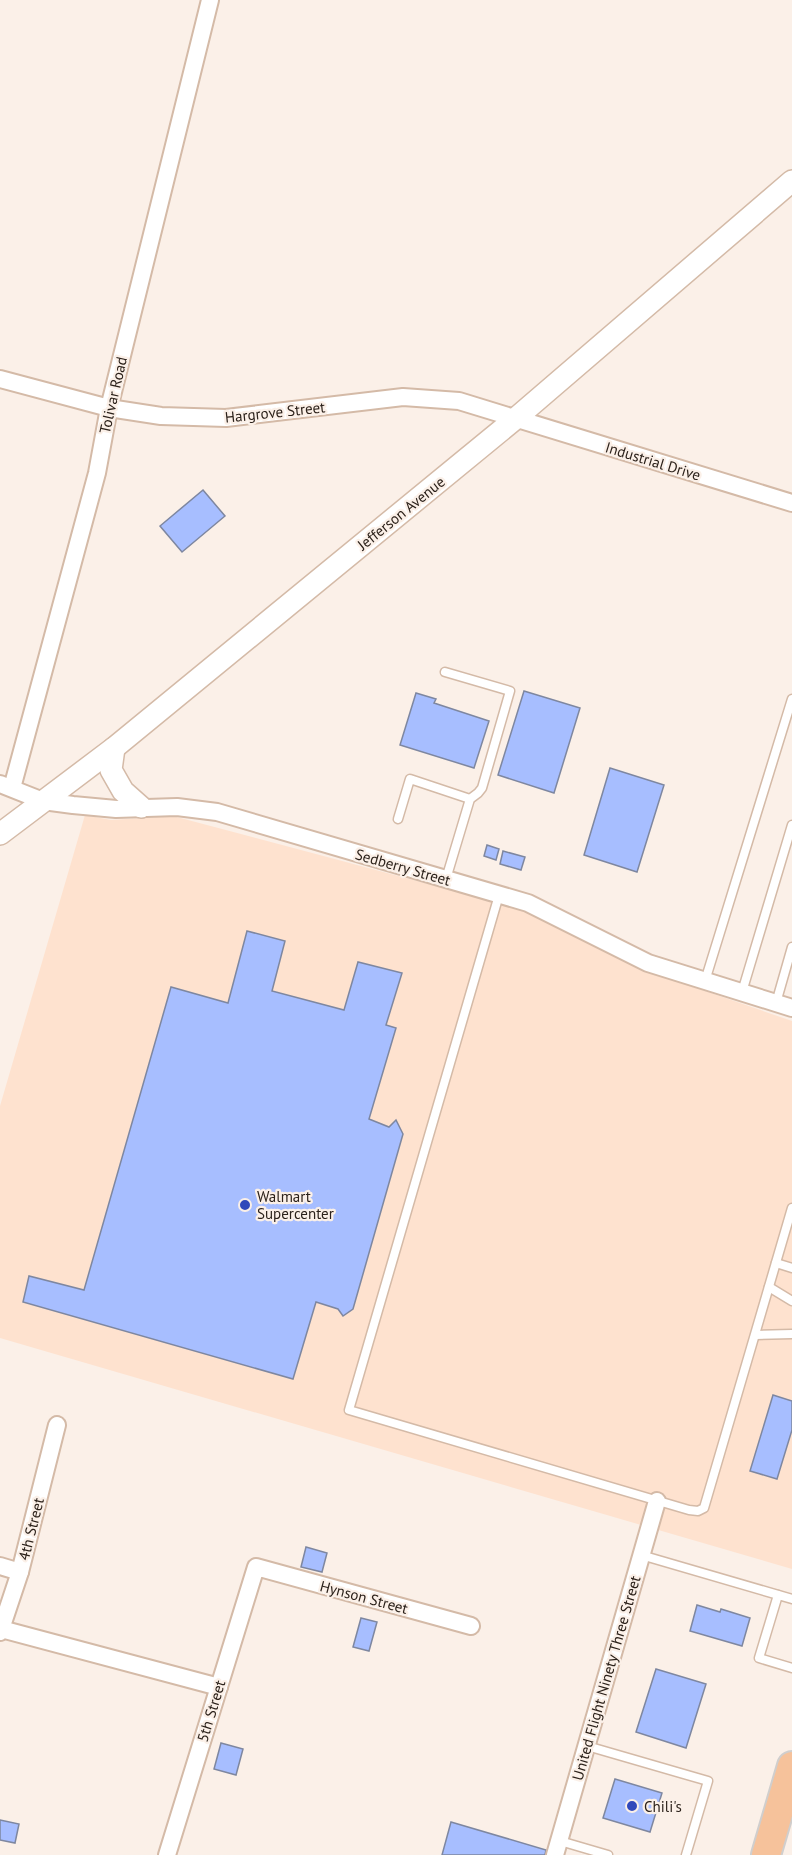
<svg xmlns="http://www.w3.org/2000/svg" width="792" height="1855" viewBox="0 0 792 1855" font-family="'PT Sans',sans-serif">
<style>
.built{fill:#fee2cf}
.building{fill:#a7beff;stroke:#7e87a0;stroke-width:1.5}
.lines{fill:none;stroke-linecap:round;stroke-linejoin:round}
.service-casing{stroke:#d4baa7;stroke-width:11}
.minor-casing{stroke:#d4baa7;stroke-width:20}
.tertiary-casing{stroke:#d4baa7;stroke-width:24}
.trunk-casing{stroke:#d0cecd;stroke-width:32}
.service{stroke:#fff;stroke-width:8}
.minor{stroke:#fff;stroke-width:16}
.tertiary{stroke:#fff;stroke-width:21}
.trunk{stroke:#f6c29b;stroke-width:28}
.poi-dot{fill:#3148ba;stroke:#fbf0e8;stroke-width:2}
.labels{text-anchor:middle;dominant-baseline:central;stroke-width:4.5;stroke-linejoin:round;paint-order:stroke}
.street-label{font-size:15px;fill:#2b211a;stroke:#fbf0e8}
.poi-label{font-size:15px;fill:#2b211a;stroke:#fbf0e8;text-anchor:start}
</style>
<rect width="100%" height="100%" fill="#fbf0e8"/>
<polygon class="built" points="85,815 111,820 173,816 530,911 653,973 792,1021 792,1569 0,1338 0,1106"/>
<g class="building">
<polygon points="203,490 225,516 182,552 160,526"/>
<polygon points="524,691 580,708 554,793 498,775"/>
<polygon points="416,693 436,699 434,703 489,721 474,768 400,745"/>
<polygon points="610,768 664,785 637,872 584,855"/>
<polygon points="487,845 499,849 496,860 484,856"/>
<polygon points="503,851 525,857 521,870 500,864"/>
<polygon points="247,931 285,941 272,991 344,1010 358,962 402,973 386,1025 396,1028 369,1119 389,1127 396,1120 403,1134 353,1309 343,1316 338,1309 316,1302 293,1379 23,1302 29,1276 84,1290 171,987 228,1003"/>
<polygon points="773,1395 792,1401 792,1430 777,1479 750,1471"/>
<polygon points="306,1547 327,1553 322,1572 301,1567"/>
<polygon points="697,1605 720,1612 721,1609 750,1618 742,1646 690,1631"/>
<polygon points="361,1618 377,1622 369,1651 353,1647"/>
<polygon points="656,1669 706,1684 686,1748 636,1732"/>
<polygon points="221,1743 243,1749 236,1775 214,1769"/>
<polygon points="615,1779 662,1793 650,1832 603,1818"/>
<polygon points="0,1820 19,1824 15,1843 0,1840"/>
<polygon points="451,1822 546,1850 545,1855 442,1855"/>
</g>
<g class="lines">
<g class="service-casing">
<g id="service">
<polyline points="445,672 510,691 482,788 478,793 470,799 446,879"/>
<polyline points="398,819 410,779 470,799"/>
<polyline points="499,895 349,1410 689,1510 698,1511 704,1508 792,1208"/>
<polyline points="705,981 792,699"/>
<polyline points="742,992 792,825"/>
<polyline points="776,1003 792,947"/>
<polyline points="776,1263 792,1268"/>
<polyline points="769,1287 792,1301"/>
<polyline points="756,1335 792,1334"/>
<polyline points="641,1555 792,1599"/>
<polyline points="778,1595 759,1658 792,1668"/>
<polyline points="587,1746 708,1781 686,1855"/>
<polyline points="560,1841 608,1855"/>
</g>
</g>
<g class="minor-casing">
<g id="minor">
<polyline points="0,379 109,408 161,416 226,418 403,397 459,401 792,503"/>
<polyline points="0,784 43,801 73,805 116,809 177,807 217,812 528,903 648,963 792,1008"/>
<polyline points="12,788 97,473 109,408 210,0"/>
<polyline points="0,1566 20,1572"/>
<polyline points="1,1629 219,1687"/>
<polyline points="0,1632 20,1572 57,1425"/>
<polyline points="167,1855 256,1567 471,1626"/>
<polyline points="555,1855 657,1501"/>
</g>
</g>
<g class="tertiary-casing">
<g id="tertiary">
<polyline points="114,748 111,770 123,791 141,807"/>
<polyline points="0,834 114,748 515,419 792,181"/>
</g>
</g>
<g class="trunk-casing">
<polyline id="trunk" points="766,1855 792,1766"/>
</g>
<use href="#service" class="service"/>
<use href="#minor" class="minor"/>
<use href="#tertiary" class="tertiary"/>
<use href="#trunk" class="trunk"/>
</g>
<g class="poi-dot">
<circle cx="245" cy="1205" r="6"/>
<circle cx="632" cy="1806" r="6"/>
</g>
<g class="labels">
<g class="street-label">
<text transform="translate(113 395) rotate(-77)">Tolivar Road</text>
<text transform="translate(275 412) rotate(-6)">Hargrove Street</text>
<text transform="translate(653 461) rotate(17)">Industrial Drive</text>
<text transform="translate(401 513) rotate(-39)">Jefferson Avenue</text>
<text transform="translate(403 867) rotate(16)">Sedberry Street</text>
<text transform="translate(31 1529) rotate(-76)">4th Street</text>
<text transform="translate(364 1597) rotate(15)">Hynson Street</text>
<text transform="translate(606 1678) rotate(-74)">United Flight Ninety Three Street</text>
<text transform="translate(211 1711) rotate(-73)">5th Street</text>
</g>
<g class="poi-label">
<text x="257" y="1196">Walmart<tspan x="257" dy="17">Supercenter</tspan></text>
<text x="644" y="1806">Chili's</text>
</g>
</g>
</svg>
